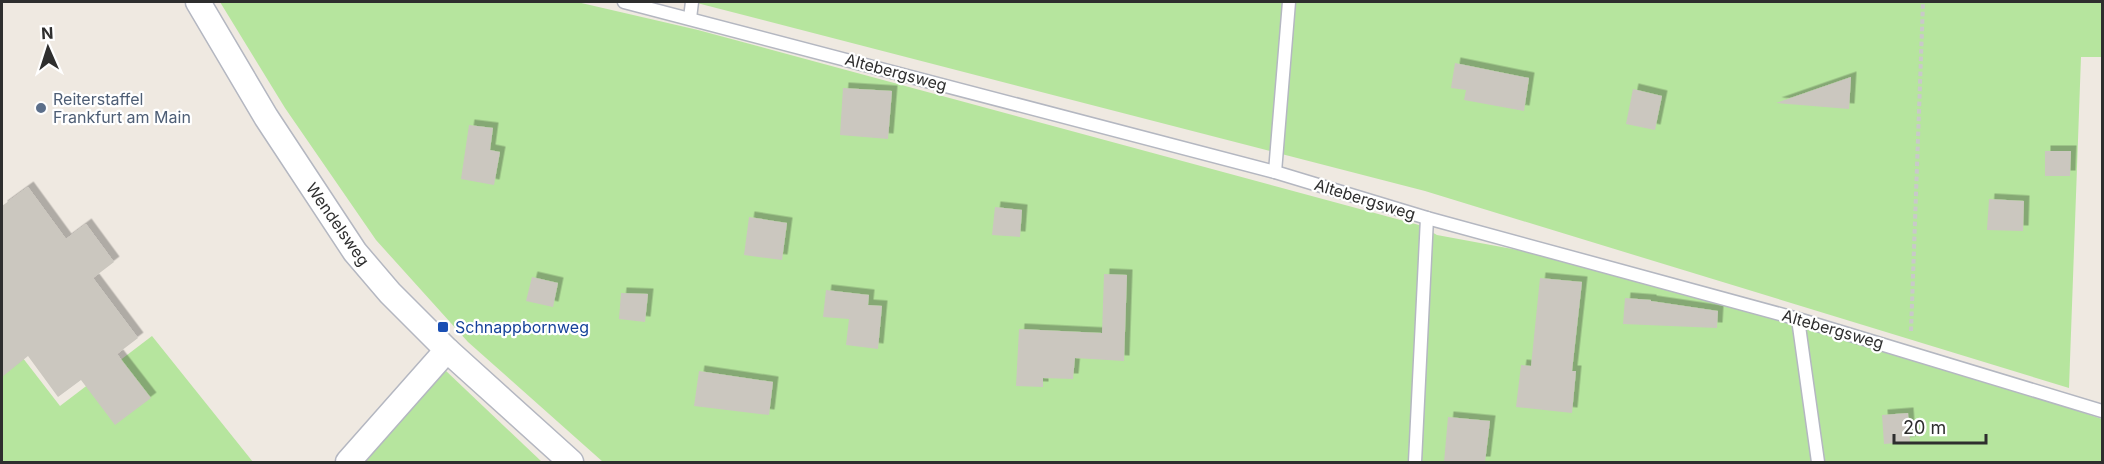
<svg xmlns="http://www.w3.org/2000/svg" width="2104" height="464" viewBox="0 0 2104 464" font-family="Inter,sans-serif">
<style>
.green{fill:#b6e59e}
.building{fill:#cbc7bf;filter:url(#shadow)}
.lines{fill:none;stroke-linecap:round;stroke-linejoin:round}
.service-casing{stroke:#b4b7c1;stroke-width:15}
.minor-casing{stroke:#b4b7c1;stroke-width:27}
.path{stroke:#c9c9c9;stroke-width:4;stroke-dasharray:4.5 3;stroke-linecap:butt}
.service{stroke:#fff;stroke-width:12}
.minor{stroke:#fff;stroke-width:24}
.service-dot{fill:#5c6f8a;stroke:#fff;stroke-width:2}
.transit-dot{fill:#1a4fb4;stroke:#fff;stroke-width:2}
.labels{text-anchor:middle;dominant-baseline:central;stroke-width:4.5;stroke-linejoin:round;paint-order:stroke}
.street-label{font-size:16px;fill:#2e2e2e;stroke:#fff}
.service-label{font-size:16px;fill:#4e5e75;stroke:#fff;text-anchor:start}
.transit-label{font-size:16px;fill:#164399;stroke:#fff;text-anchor:start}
</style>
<defs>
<filter id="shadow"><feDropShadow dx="5.5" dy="-5.5" stdDeviation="0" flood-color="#0004"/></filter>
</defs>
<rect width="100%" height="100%" fill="#efe9e1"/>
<g class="green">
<polygon points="220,2 577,2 698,30 1419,225 1437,235 1610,267 1837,331 2102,419 2102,462 603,462 468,342 376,240 285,108"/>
<polygon points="693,2 2102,2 2102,57 2081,57 2069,388 1425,191"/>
<polygon points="2,331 60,406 152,336 253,462 2,462"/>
<polygon points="445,370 542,462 363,462"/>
</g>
<g class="building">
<polygon points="1455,63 1529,78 1524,111 1464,100 1466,90 1451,88"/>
<polygon points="1851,77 1849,109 1776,103"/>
<polygon points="843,88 892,91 888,139 840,135"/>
<polygon points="1633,89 1662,96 1655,130 1626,124"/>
<polygon points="469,125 493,128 490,150 500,152 494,185 461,179"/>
<polygon points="2045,151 2071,151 2070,176 2045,176"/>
<polygon points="28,187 66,239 86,224 114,262 93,278 138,338 117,354 151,398 115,425 81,380 58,397 28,356 2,377 2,206"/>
<polygon points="1989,199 2024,201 2023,231 1987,230"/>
<polygon points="995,207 1022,210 1020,237 992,235"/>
<polygon points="749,217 787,223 782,260 744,255"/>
<polygon points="1104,274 1127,275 1124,361 1075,358 1073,379 1043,378 1043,387 1016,386 1019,329 1102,333"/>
<polygon points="532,277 558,283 553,307 526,301"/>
<polygon points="1540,278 1582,282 1572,371 1576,371 1572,413 1516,407 1521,365 1531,366"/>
<polygon points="826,290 869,295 868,305 882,306 878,349 846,345 849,319 823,317"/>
<polygon points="621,293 648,294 645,322 619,319"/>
<polygon points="1625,298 1651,300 1651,301 1718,311 1717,328 1623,324"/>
<polygon points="699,371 773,382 769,415 694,406"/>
<polygon points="1908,413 1910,442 1884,444 1882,415"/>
<polygon points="1448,417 1490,421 1485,462 1444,462"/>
</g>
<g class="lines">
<g class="service-casing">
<g id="service">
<polyline points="624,2 1275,172 1427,218 1798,319 2102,411"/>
<polyline points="690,18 692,2"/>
<polyline points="1275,172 1289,2"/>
<polyline points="1798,319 1818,462"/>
<polyline points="1415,462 1427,218"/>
</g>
</g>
<g class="minor-casing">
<g id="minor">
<polyline points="198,2 266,117 355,252 390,293 447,350 571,462"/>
<polyline points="348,462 447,350"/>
</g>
</g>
<polyline class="path" points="1911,331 1923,2"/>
<use href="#service" class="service"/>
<use href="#minor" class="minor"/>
</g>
<circle class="service-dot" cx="41" cy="108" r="6"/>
<rect class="transit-dot" x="437" y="321" width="12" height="12" rx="3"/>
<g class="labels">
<g class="street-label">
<text transform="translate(896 72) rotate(15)">Altebergsweg</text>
<text transform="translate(1365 199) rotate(17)">Altebergsweg</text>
<text transform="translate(338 224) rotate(55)">Wendelsweg</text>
<text transform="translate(1833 329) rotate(16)">Altebergsweg</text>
</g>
<g class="service-label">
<text x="53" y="99">Reiterstaffel<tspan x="53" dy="18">Frankfurt am Main</tspan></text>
</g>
<g class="transit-label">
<text x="455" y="327">Schnappbornweg</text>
</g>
</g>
<rect width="2104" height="464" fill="none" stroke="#2e2e2e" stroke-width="6"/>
<g transform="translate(48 48) rotate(357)" stroke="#ffffff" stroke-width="4.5" paint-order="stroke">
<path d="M0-4.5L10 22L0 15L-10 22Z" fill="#2e2e2e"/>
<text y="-9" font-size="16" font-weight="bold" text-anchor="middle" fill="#2e2e2e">N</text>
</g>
<path d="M1894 434v9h92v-9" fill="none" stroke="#2e2e2e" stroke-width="3"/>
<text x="1903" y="434" font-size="18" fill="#2e2e2e" stroke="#ffffff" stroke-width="4.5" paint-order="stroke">20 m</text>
</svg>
